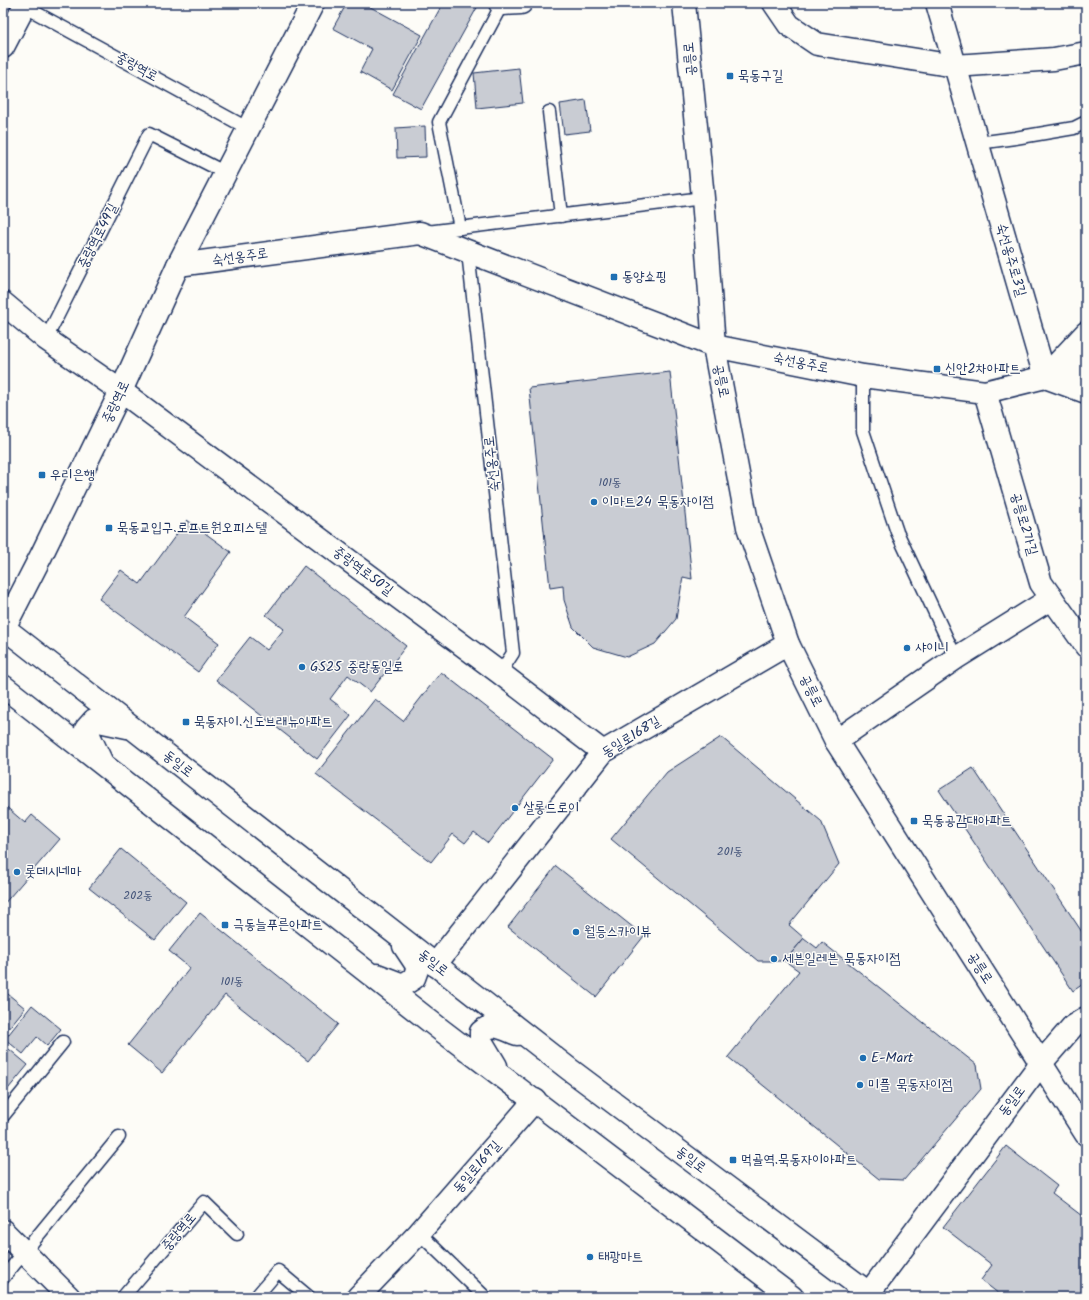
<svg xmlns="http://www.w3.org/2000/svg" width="1089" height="1300" viewBox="0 0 1089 1300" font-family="Kalam,'Poor Story',sans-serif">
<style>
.building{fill:#c9ccd3;stroke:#1b2f5e}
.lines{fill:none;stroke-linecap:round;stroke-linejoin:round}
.lane-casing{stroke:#1b2f5e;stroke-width:15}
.street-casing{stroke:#1b2f5e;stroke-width:25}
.secondary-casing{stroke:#1b2f5e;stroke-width:25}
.primary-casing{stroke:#1b2f5e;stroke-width:25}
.lane{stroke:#fdfcf7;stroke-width:12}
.street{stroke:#fdfcf7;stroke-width:22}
.secondary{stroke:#fdfcf7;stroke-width:22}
.primary{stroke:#fdfcf7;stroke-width:22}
.poi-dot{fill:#1f6fb2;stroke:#fdfcf7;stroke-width:1.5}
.labels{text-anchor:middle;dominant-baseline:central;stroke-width:3;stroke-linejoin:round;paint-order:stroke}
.number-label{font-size:12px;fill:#46567b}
.street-label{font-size:14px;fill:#1b2f5e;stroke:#fdfcf7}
.poi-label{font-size:14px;fill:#1b2f5e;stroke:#fdfcf7;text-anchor:start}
</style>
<rect width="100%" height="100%" fill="#fdfcf7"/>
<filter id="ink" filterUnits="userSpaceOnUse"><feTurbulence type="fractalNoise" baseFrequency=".025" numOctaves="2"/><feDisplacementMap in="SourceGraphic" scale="8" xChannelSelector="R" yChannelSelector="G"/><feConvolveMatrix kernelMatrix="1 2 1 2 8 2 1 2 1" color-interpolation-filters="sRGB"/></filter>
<g filter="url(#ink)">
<g class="building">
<polygon points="347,3 363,3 422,35 392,90 360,72 372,49 333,28"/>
<polygon points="443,3 476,3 479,4 421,109 393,94"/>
<polygon points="519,68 523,103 477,108 474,73"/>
<polygon points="586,100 590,131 564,134 560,104"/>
<polygon points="425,126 426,157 397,158 396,128"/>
<polygon points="670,372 692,579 683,577 676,619 655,644 627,657 593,647 573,627 564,600 563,586 550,588 529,388"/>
<polygon points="187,520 231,552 184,617 219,643 198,672 99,599 121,570 140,584"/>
<polygon points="304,566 406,646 370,692 348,675 330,699 351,715 317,759 216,680 250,637 267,650 284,629 266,615"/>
<polygon points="441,672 553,759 488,843 474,832 465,843 453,834 431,862 316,774 375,699 403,721"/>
<polygon points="721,737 821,821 839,864 789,925 804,938 785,961 758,961 611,839 667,772"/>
<polygon points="973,768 1086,938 1086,982 1073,991 939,790"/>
<polygon points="3,804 25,823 32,815 60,839 3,905"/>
<polygon points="121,849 186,902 155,940 89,888"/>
<polygon points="556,866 644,936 596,997 508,927"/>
<polygon points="200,913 338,1024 308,1061 225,995 162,1073 128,1045 190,968 169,951"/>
<polygon points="804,938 817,948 822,942 977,1065 981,1089 904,1180 879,1179 728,1057 799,971 785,961"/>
<polygon points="3,990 25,1008 3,1035"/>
<polygon points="32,1005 61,1029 47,1046 37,1037 23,1054 5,1039"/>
<polygon points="3,1044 28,1065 3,1095"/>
<polygon points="1006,1146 1057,1186 1052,1193 1086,1219 1086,1297 1003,1297 981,1280 992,1265 943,1227"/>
</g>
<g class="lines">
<g class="lane-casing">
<g id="lane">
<polyline points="20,4 249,129"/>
<polyline points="549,112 561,216"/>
<polyline points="978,143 1015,138 1074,128 1086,122"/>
<polyline points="460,228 439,122 502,4"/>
<polyline points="427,232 703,198"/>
<polyline points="468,252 513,653 500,673"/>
<polyline points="46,339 149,134 226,173"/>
<polyline points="863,376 863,431 897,532 956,658"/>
<polyline points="3,1116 63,1042"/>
<polyline points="419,1233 485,1297"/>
<polyline points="3,1278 119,1137"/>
<polyline points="123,1297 204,1202 237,1234"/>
<polyline points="256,1297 278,1271 309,1297"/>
</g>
</g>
<g class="street-casing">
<g id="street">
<polyline points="500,3 502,4 521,3"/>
<polyline points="774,3 789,25 817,44 955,66 1054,59 1086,53"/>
<polyline points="937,3 1045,377 1086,392"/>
<polyline points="3,47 26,3"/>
<polyline points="3,303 46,339 121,391 500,673 603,752"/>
<polyline points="985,392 1041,583 1086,646"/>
<polyline points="836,741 956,658 1052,598"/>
<polyline points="435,965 603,752 788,644"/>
<polyline points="869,1293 1041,1063 1073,1026 1086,1018"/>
<polyline points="358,1297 419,1233 535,1100"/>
</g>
</g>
<g class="secondary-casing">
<g id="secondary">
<polyline points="684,3 703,198 714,346 748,527 788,644 836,741 1086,1134"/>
<polyline points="178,265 420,233 714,346 863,376 985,392 1045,377 1086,365"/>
<polyline points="1045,377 1086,333"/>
<polyline points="3,630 41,556 121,391 178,265 313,3"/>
<polyline points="3,1231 69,1297"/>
</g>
</g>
<g class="primary-casing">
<g id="primary">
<polyline points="3,627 569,1069 874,1297"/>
<polyline points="3,686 441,1030 792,1297"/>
<polyline points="101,761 86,729 94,720 127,727"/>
<polyline points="377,975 403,985 414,978 418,967 404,946"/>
<path d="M496,1066L481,1041V1032C493,1021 503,1029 517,1034"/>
</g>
</g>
<use href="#lane" class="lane"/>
<use href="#street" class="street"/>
<use href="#secondary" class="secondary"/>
<use href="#primary" class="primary"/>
</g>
</g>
<g class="poi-dot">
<rect x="726" y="72" width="8" height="8" rx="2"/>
<rect x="610" y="273" width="8" height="8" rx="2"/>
<rect x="933" y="365" width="8" height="8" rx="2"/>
<rect x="38" y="471" width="8" height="8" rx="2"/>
<circle cx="594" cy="502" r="4"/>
<rect x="105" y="524" width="8" height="8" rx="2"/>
<circle cx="907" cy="648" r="4"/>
<circle cx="302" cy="667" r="4"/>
<rect x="182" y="718" width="8" height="8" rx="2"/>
<circle cx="515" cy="808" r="4"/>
<rect x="910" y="817" width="8" height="8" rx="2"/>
<circle cx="17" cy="872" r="4"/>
<rect x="221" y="921" width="8" height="8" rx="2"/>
<circle cx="576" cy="932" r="4"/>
<circle cx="774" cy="959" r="4"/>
<circle cx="863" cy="1058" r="4"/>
<circle cx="860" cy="1085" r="4"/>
<rect x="729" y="1156" width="8" height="8" rx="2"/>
<circle cx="590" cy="1257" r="4"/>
</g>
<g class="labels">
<g class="number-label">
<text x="610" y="482">101동</text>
<text x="730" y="851">201동</text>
<text x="138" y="895">202동</text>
<text x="232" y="981">101동</text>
</g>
<g class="street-label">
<text transform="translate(690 59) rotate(-95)">공릉로</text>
<text transform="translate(137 67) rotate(29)">중랑역로</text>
<text transform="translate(98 236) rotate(-63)">중랑역로49길</text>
<text transform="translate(240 257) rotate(-8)">숙선옹주로</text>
<text transform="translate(1011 260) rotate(74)">숙선옹주로3길</text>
<text transform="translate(801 363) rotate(11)">숙선옹주로</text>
<text transform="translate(721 381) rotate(79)">공릉로</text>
<text transform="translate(116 402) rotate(-65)">중랑역로</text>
<text transform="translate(492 464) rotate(-96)">숙선옹주로</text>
<text transform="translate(1024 524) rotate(74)">공릉로2가길</text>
<text transform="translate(363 571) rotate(37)">중랑역로50길</text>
<text transform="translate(811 691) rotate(64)">공릉로</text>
<text transform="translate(631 737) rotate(-32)">동일로168길</text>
<text transform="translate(178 764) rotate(38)">동일로</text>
<text transform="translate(433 963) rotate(38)">동일로</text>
<text transform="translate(980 968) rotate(57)">공릉로</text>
<text transform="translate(1012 1101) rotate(-53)">동일로</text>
<text transform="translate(691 1160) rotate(37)">동일로</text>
<text transform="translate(477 1167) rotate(-49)">동일로169길</text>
<text transform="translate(179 1232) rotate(-50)">중랑역로</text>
</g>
<g class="poi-label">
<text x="738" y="76">묵동구길</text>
<text x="622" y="277">동양쇼핑</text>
<text x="945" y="369">신안2차아파트</text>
<text x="50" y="475">우리은행</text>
<text x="602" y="502">이마트24 묵동자이점</text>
<text x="117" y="528">묵동교입구.로프트원오피스텔</text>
<text x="915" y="648">샤이니</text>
<text x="310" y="667">GS25 중랑동일로</text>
<text x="194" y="722">묵동자이.신도브래뉴아파트</text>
<text x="523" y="808">살롱드로이</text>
<text x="922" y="821">묵동공감대아파트</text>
<text x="25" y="872">롯데시네마</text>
<text x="233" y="925">극동늘푸른아파트</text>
<text x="584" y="932">월등스카이뷰</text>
<text x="782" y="959">세븐일레븐 묵동자이점</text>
<text x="871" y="1058">E-Mart</text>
<text x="868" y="1085">미플 묵동자이점</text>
<text x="741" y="1160">먹골역.묵동자이아파트</text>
<text x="598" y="1257">태광마트</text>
</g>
</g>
<rect width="1089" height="1300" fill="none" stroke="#fdfcf7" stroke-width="16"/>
<rect x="8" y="8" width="1073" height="1284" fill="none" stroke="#1b2f5e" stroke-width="1.5" filter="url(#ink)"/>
</svg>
